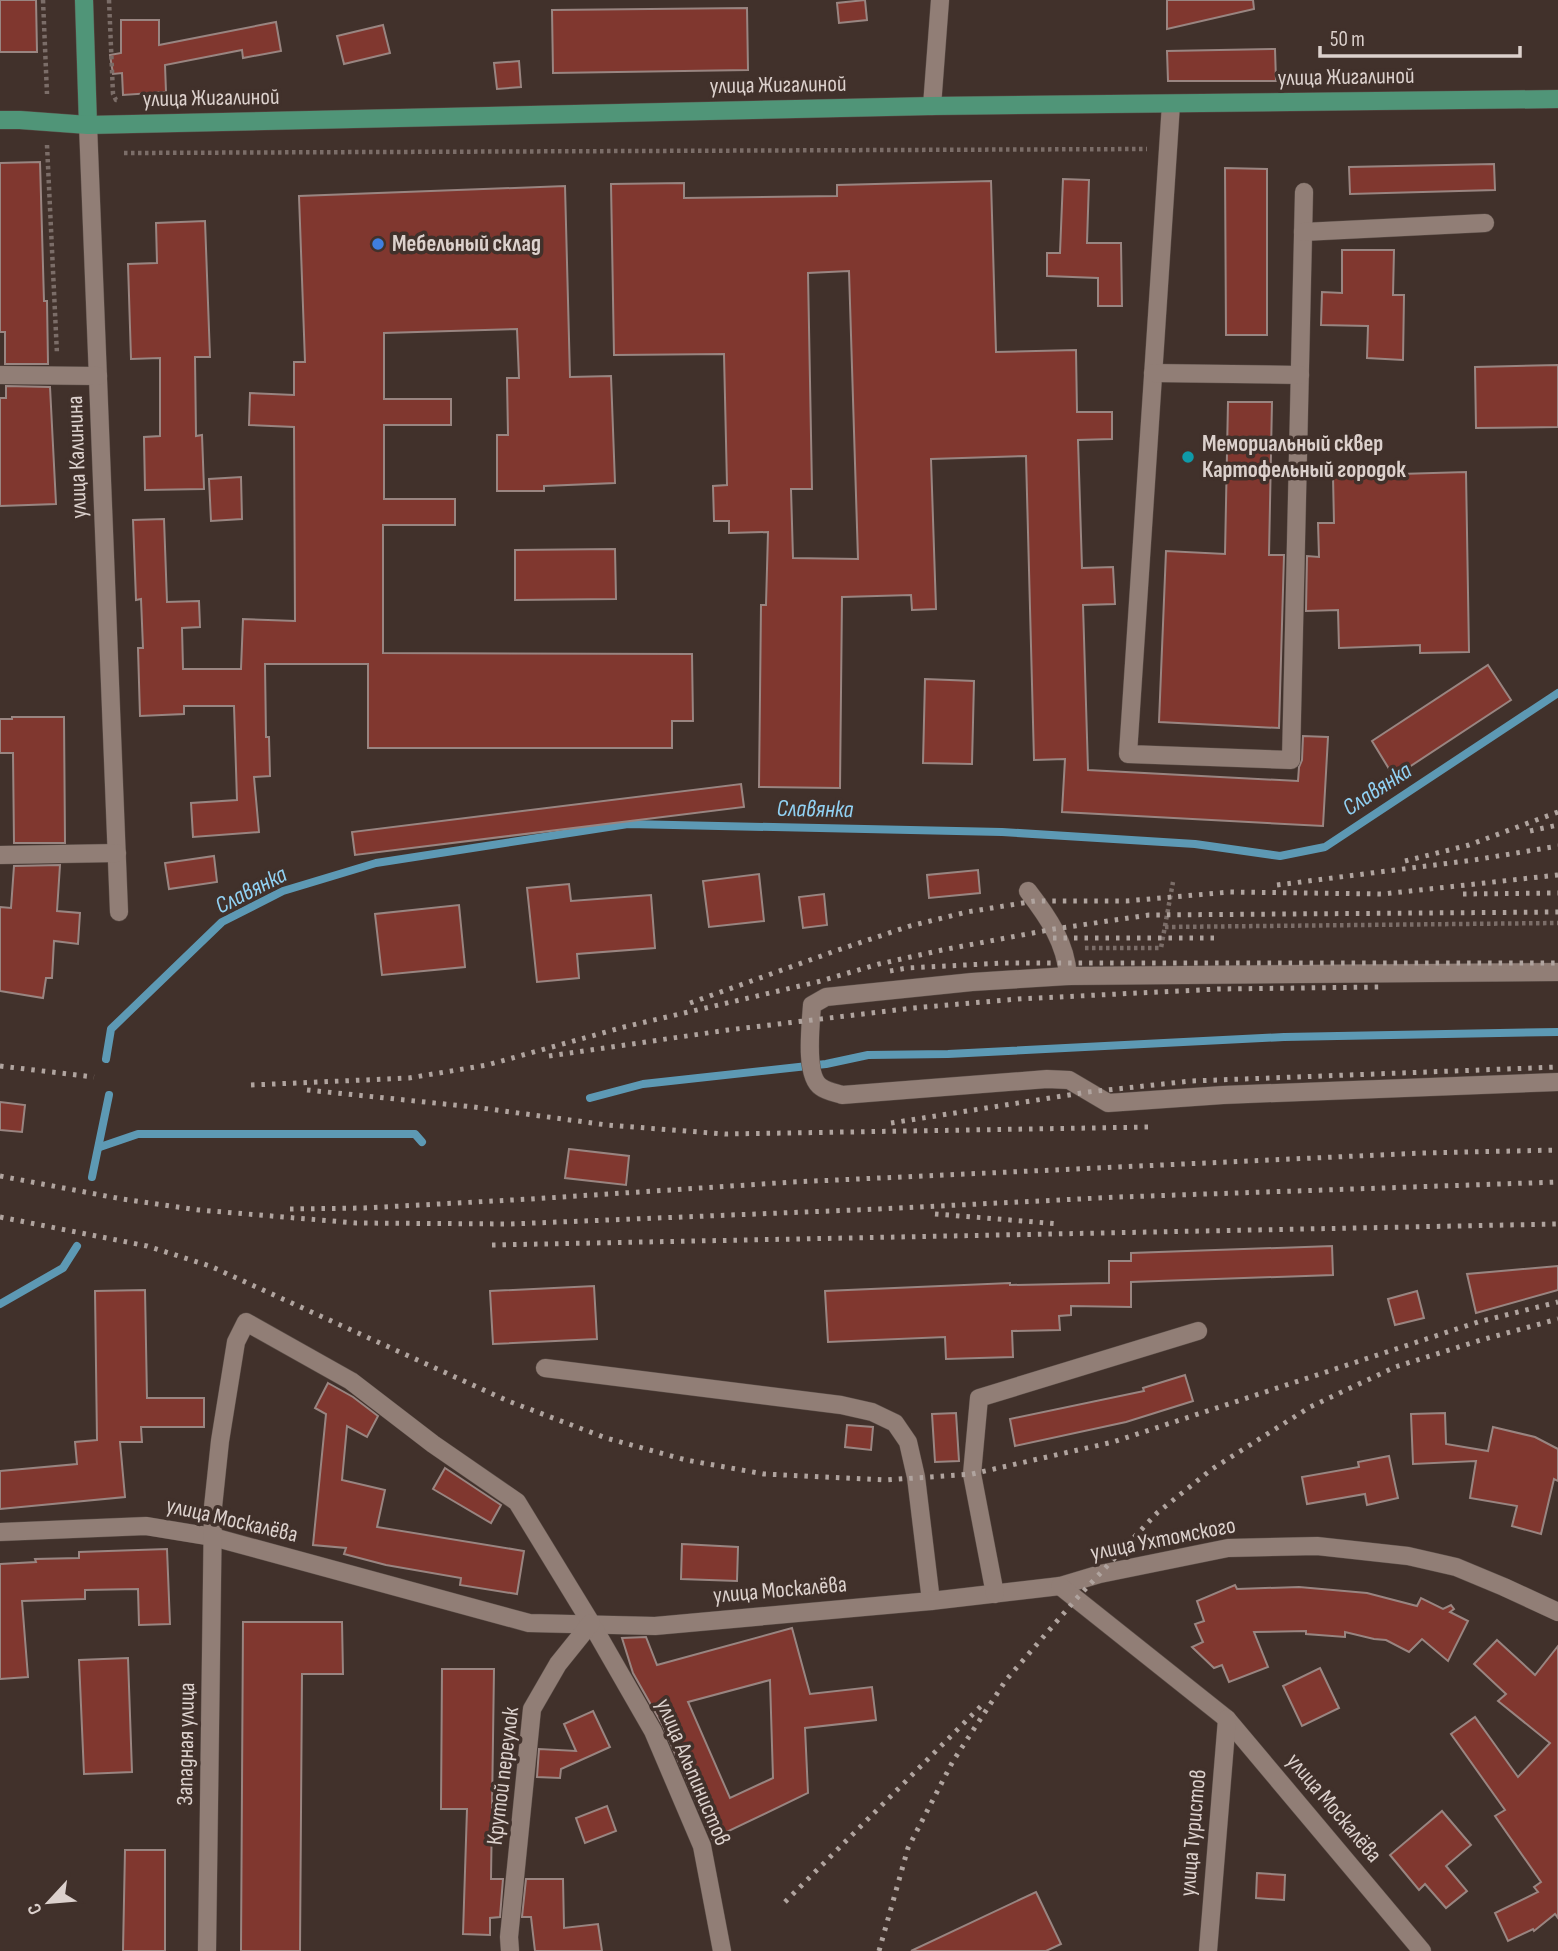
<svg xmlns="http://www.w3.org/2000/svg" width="1558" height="1951" viewBox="0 0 1558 1951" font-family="'Sofia Sans Condensed',sans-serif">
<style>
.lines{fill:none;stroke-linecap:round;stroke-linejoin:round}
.stream{stroke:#5d99b4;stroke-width:8}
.building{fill:#80372f;stroke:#998581;stroke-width:2;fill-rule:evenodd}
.minor-casing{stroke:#5a4d47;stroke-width:19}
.major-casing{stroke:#5a4d47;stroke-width:19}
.path{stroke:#7b6d68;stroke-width:4.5;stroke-dasharray:3.5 3.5;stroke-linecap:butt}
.minor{stroke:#917e76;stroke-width:18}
.major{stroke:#509578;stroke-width:18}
.rail{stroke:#b0a49f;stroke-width:5;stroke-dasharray:3.5 7;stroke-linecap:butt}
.shop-dot{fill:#3f7fe0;stroke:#41312b;stroke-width:2.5}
.culture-dot{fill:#0f9aa8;stroke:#41312b;stroke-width:2.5}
.labels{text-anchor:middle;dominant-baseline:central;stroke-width:7;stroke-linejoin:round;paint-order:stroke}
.street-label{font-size:23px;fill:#dcd1cd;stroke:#41312b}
.poi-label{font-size:23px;font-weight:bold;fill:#dcd1cd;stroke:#41312b;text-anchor:start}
.water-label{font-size:24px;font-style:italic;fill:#91d1f3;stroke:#41312b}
</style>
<rect width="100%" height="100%" fill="#41312b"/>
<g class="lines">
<g class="stream">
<polyline points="106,1059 111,1029 222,922 283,891 376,863 628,824 1002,832 1195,844 1280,856 1325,847 1558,693"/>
<polyline points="590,1098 643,1084 826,1064 868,1055 948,1054 1284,1037 1558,1032"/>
<polyline points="100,1147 138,1134 415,1134 422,1142"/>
<polyline points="92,1177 109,1095"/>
<polyline points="0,1304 63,1268 77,1246"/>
</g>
</g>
<g class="building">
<polygon points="0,0 36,0 37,52 0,52"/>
<polygon points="865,0 867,20 839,23 837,3"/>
<polygon points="1167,0 1253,0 1254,9 1167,29"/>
<polygon points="747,8 748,70 553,73 552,10"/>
<polygon points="121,20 159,20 159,45 276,22 281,51 243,58 242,50 165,65 166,92 123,95 122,73 113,74 110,55 121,53"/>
<polygon points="383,25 390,53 344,64 337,36"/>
<polygon points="1275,49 1276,81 1168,81 1167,51"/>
<polygon points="519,61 521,87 497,89 494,63"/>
<polygon points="40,162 44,301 47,301 48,364 5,364 5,332 0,332 0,163"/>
<polygon points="1494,164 1495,190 1350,194 1349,167"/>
<polygon points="1225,168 1267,169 1267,335 1226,335"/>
<polygon points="1063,179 1089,180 1087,243 1121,243 1122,306 1098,306 1098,278 1047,276 1047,253 1060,253"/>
<path d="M991,181L996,352L1076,350L1077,412H1112V439L1078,440L1082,568L1113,567L1115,604L1083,605L1088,770L1298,781L1299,767L1302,760L1303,736L1328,737L1323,826L1062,812L1065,759L1034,760L1026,456L931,459L936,609L912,610L911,595L842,597L840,788L759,787L761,605H766L768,532L729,533V521H714L713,486L727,485L724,354L614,355L611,184L684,183V198L837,196V185ZM849,271L858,559L793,558L791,489H812L808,273Z"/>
<polygon points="565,186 570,377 611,376 615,483 544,486 544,491 497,491 497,435 508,435 507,378 519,378 517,329 384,333 384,399 451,399 451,425 384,425 384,499 455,499 455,525 383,525 383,653 692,654 693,721 672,721 672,748 368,748 368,664 265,664 266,737 269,737 270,776 254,777 259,832 193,837 191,803 237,800 234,706 184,706 184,714 140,716 138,648 143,648 141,599 136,600 133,520 164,519 167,602 199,601 200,627 182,628 183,669 241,669 243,619 295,621 294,427 249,425 250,393 294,395 294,362 305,362 299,196"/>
<polygon points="205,221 210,357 195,357 196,436 202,435 204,489 145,490 144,437 160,436 160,358 131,359 128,264 157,263 156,223"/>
<polygon points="1342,250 1394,250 1393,295 1404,295 1403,360 1367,358 1368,326 1321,325 1322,292 1342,293"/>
<polygon points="1558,365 1558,427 1476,428 1475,367"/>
<polygon points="6,386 50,387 56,504 0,506 0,398 6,398"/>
<polygon points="1228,402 1272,402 1269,555 1284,555 1279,728 1159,722 1166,551 1225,554"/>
<polygon points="1466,472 1469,652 1420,653 1420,645 1339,648 1338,610 1306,611 1307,556 1319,557 1318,523 1334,523 1333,476"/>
<polygon points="241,477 242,519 211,521 209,479"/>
<polygon points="615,549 616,599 515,600 515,550"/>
<polygon points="1488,665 1511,700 1394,777 1372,741"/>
<polygon points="925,679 974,681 972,764 923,763"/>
<polygon points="12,717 64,717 65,843 14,843 13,753 0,753 0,719 12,719"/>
<polygon points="741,784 744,807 355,855 352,832"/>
<polygon points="214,856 217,882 169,889 165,863"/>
<polygon points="60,865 57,911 80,913 78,944 54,941 52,978 46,978 43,998 0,991 0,907 11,908 14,866"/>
<polygon points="978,870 980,893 929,898 927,875"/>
<polygon points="759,874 764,921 709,927 703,881"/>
<polygon points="569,884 571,901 651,895 655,948 577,954 579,978 537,982 527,888"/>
<polygon points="824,894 827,925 803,928 799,897"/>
<polygon points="459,905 465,967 382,975 375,914"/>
<polygon points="0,1102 25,1105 22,1132 0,1130"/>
<polygon points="569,1149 629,1156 626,1185 565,1178"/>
<polygon points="1332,1246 1333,1275 1131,1282 1131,1307 1071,1306 1071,1315 1059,1316 1060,1330 1012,1331 1013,1357 946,1359 945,1337 828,1342 825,1291 1010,1283 1010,1285 1109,1283 1109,1261 1131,1261 1131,1253"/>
<polygon points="1558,1266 1558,1290 1476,1313 1467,1274"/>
<polygon points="594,1286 597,1339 493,1344 490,1291"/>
<polygon points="145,1290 147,1398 204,1398 204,1427 141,1427 142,1442 120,1442 125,1497 0,1509 0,1471 77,1464 75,1442 97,1440 95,1291"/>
<polygon points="1417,1291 1424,1318 1395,1325 1388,1299"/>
<polygon points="1185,1375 1193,1401 1126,1422 1015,1446 1010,1419 1144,1391 1143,1388"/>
<polygon points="328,1383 353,1397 378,1416 367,1437 347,1426 342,1480 385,1490 377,1527 524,1551 517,1594 460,1585 461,1578 386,1565 344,1554 346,1548 313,1545 326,1414 315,1408"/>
<polygon points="956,1413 959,1461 935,1462 932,1414"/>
<polygon points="1445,1413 1446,1444 1488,1451 1493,1427 1535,1437 1558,1449 1558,1481 1554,1479 1541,1534 1512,1526 1517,1506 1470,1498 1476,1461 1413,1464 1411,1414"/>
<polygon points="847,1425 873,1427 871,1450 845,1447"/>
<polygon points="1389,1456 1398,1498 1367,1505 1365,1494 1307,1504 1302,1477 1359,1467 1358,1462"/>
<polygon points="445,1468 501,1505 491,1523 433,1489"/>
<polygon points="682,1544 738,1547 737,1581 681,1579"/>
<polygon points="167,1549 170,1624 139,1625 138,1589 85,1590 85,1599 22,1601 28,1677 0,1679 0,1564 36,1562 35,1559 79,1558 79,1552"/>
<polygon points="1235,1585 1237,1589 1299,1587 1367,1593 1417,1606 1421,1598 1443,1609 1451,1605 1454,1609 1450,1612 1468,1621 1448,1661 1422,1639 1409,1652 1386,1640 1374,1639 1345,1632 1345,1637 1306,1634 1306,1631 1254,1632 1268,1667 1229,1682 1222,1665 1214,1668 1192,1647 1203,1642 1195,1624 1204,1621 1197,1601"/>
<polygon points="243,1622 342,1622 343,1674 302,1674 300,1951 241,1951"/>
<path d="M792,1628L810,1694L872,1687L876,1720L805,1728L808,1793L712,1839L663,1726L633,1673L622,1638L646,1637L657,1665ZM770,1680L773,1778L730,1798L688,1702Z"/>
<polygon points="1497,1640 1535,1675 1558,1646 1558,1918 1555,1914 1534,1931 1533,1929 1508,1941 1495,1913 1538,1892 1534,1887 1541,1882 1495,1816 1505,1810 1451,1734 1475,1717 1518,1777 1550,1743 1498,1701 1506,1694 1474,1664"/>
<polygon points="128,1658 132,1772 84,1774 79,1660"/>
<polygon points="1320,1668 1339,1708 1302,1726 1283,1686"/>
<polygon points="442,1669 494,1669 491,1879 503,1879 500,1917 490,1918 490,1935 463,1934 467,1809 441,1809"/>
<polygon points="593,1711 610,1747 561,1769 560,1778 537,1777 539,1749 576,1751 564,1724"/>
<polygon points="607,1806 616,1831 585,1843 576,1818"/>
<polygon points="1442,1811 1471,1845 1446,1866 1467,1891 1446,1908 1425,1884 1419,1890 1390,1855"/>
<polygon points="125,1850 165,1850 165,1951 123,1951"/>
<polygon points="1257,1873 1285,1875 1284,1900 1256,1898"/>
<polygon points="526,1879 563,1879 564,1928 598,1924 602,1951 535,1951 531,1917 522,1917"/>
<polygon points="1036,1892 1061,1944 1046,1951 911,1951"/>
</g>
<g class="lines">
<g class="minor-casing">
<g id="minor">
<polyline points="1171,104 1128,754 1291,760 1304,192"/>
<polyline points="932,106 940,0"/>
<polyline points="88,125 119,912"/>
<polyline points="1303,232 1485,223"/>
<polyline points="1153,373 1300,375"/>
<polyline points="0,375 98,376"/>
<polyline points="0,855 117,853"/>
<path d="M1028,891C1048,917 1066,943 1068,976"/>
<path d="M1558,972L1068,976L972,982L826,997L812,1005C811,1023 804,1076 821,1087C826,1091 836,1093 842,1095L1047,1079L1069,1080L1108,1103L1223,1095L1558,1082"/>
<polyline points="545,1368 841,1405 872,1412 895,1423 908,1442 916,1477 931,1601"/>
<polyline points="0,1532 146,1526 213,1537 529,1623 655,1626 931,1601 1060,1586 1100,1574 1228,1548 1317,1546 1408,1556 1456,1567 1504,1587 1558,1612"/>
<polyline points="1060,1586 1227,1719 1422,1951"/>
<polyline points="995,1594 972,1474 979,1398 1198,1331"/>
<polyline points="207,1951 213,1507 220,1441 236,1342 246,1322 351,1381 433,1444 517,1502 591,1623 653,1731 702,1846 722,1951"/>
<polyline points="510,1951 509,1937 532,1709 558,1664 591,1623"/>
<polyline points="1208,1951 1227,1719"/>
</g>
</g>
<g class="major-casing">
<g id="major">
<polyline points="84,0 88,125"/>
<polyline points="0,120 20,120 88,125 932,106 1558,99"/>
</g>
</g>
<g class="path">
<polyline points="43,0 47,94"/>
<polyline points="109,0 113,94 116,100 119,100"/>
<polyline points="47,145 57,354"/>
<polyline points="124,153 1147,149"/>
<polyline points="1165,927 1558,923"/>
<polyline points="1085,948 1161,948 1173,882"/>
</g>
<use href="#minor" class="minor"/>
<use href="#major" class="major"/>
<g class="rail">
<polyline points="1530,831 1558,825"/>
<polyline points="1405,861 1469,845 1558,812"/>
<polyline points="1277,885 1474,860 1558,846"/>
<polyline points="1463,894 1558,893"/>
<polyline points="1053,938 1219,938"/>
<polyline points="890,971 907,968 1004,963 1558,963"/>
<polyline points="690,1003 838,950 910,926 967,912 1035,901 1126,901 1230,892 1383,894 1558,875"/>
<polyline points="549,1056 728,1030 913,1008 1018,999 1219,989 1383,987"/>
<polyline points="0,1066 94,1077"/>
<polyline points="251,1085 409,1078 487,1065 624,1027 817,982 879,964 942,950 1054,929 1149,915 1558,912"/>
<polyline points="307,1090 474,1107 607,1125 725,1134 1151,1127"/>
<polyline points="891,1123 1088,1092 1191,1081 1558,1067"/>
<polyline points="0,1176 122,1199 199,1210 356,1223 510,1224 879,1209 1119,1197 1558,1182"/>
<polyline points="290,1209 364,1208 531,1199 793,1182 1422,1153 1558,1150"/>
<polyline points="935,1214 1060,1224"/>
<polyline points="0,1217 147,1246 210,1266 508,1401 606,1438 686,1460 764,1474 886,1480 972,1474 1113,1442 1478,1322 1558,1302"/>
<polyline points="492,1245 1558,1224"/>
<polyline points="785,1902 983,1704"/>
<polyline points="879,1951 908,1848 953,1761 1006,1680 1077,1598 1157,1513 1212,1469 1310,1407 1395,1367 1481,1340 1558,1319"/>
</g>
</g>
<circle class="shop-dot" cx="378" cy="244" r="7"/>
<circle class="culture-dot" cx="1188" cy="457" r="7"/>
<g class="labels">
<g class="street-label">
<text transform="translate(1346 77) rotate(-1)">улица Жигалиной</text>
<text transform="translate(778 85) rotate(-1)">улица Жигалиной</text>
<text transform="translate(211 98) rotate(-1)">улица Жигалиной</text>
<text transform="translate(77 457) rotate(-92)">улица Калинина</text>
<text transform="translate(232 1520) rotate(13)">улица Москалёва</text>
<text transform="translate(1163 1539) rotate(-11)">улица Ухтомского</text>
<text transform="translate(780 1590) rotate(-5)">улица Москалёва</text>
<text transform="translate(186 1744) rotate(-89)">Западная улица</text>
<text transform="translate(693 1772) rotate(67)">улица Альпинистов</text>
<text transform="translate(503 1776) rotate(-83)">Крутой переулок</text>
<text transform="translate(1334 1808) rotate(50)">улица Москалёва</text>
<text transform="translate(1193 1833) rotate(-85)">улица Туристов</text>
</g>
<g class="poi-label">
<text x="392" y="244">Мебельный склад</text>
<text x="1202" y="444">Мемориальный сквер<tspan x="1202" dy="26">Картофельный городок</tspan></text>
</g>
<g class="water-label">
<text transform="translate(1377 789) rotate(-33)">Славянка</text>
<text transform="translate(815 809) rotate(1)">Славянка</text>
<text transform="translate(251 890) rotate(-27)">Славянка</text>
</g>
</g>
<g transform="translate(49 1902) rotate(244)" stroke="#41312b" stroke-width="5" paint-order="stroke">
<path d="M0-5L12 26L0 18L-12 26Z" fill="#dcd1cd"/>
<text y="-10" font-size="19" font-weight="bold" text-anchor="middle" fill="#dcd1cd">С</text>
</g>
<path d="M1320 46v10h200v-10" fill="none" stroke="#dcd1cd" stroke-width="3.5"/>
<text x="1330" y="46" font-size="21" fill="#dcd1cd" stroke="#41312b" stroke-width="5" paint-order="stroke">50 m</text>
</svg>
